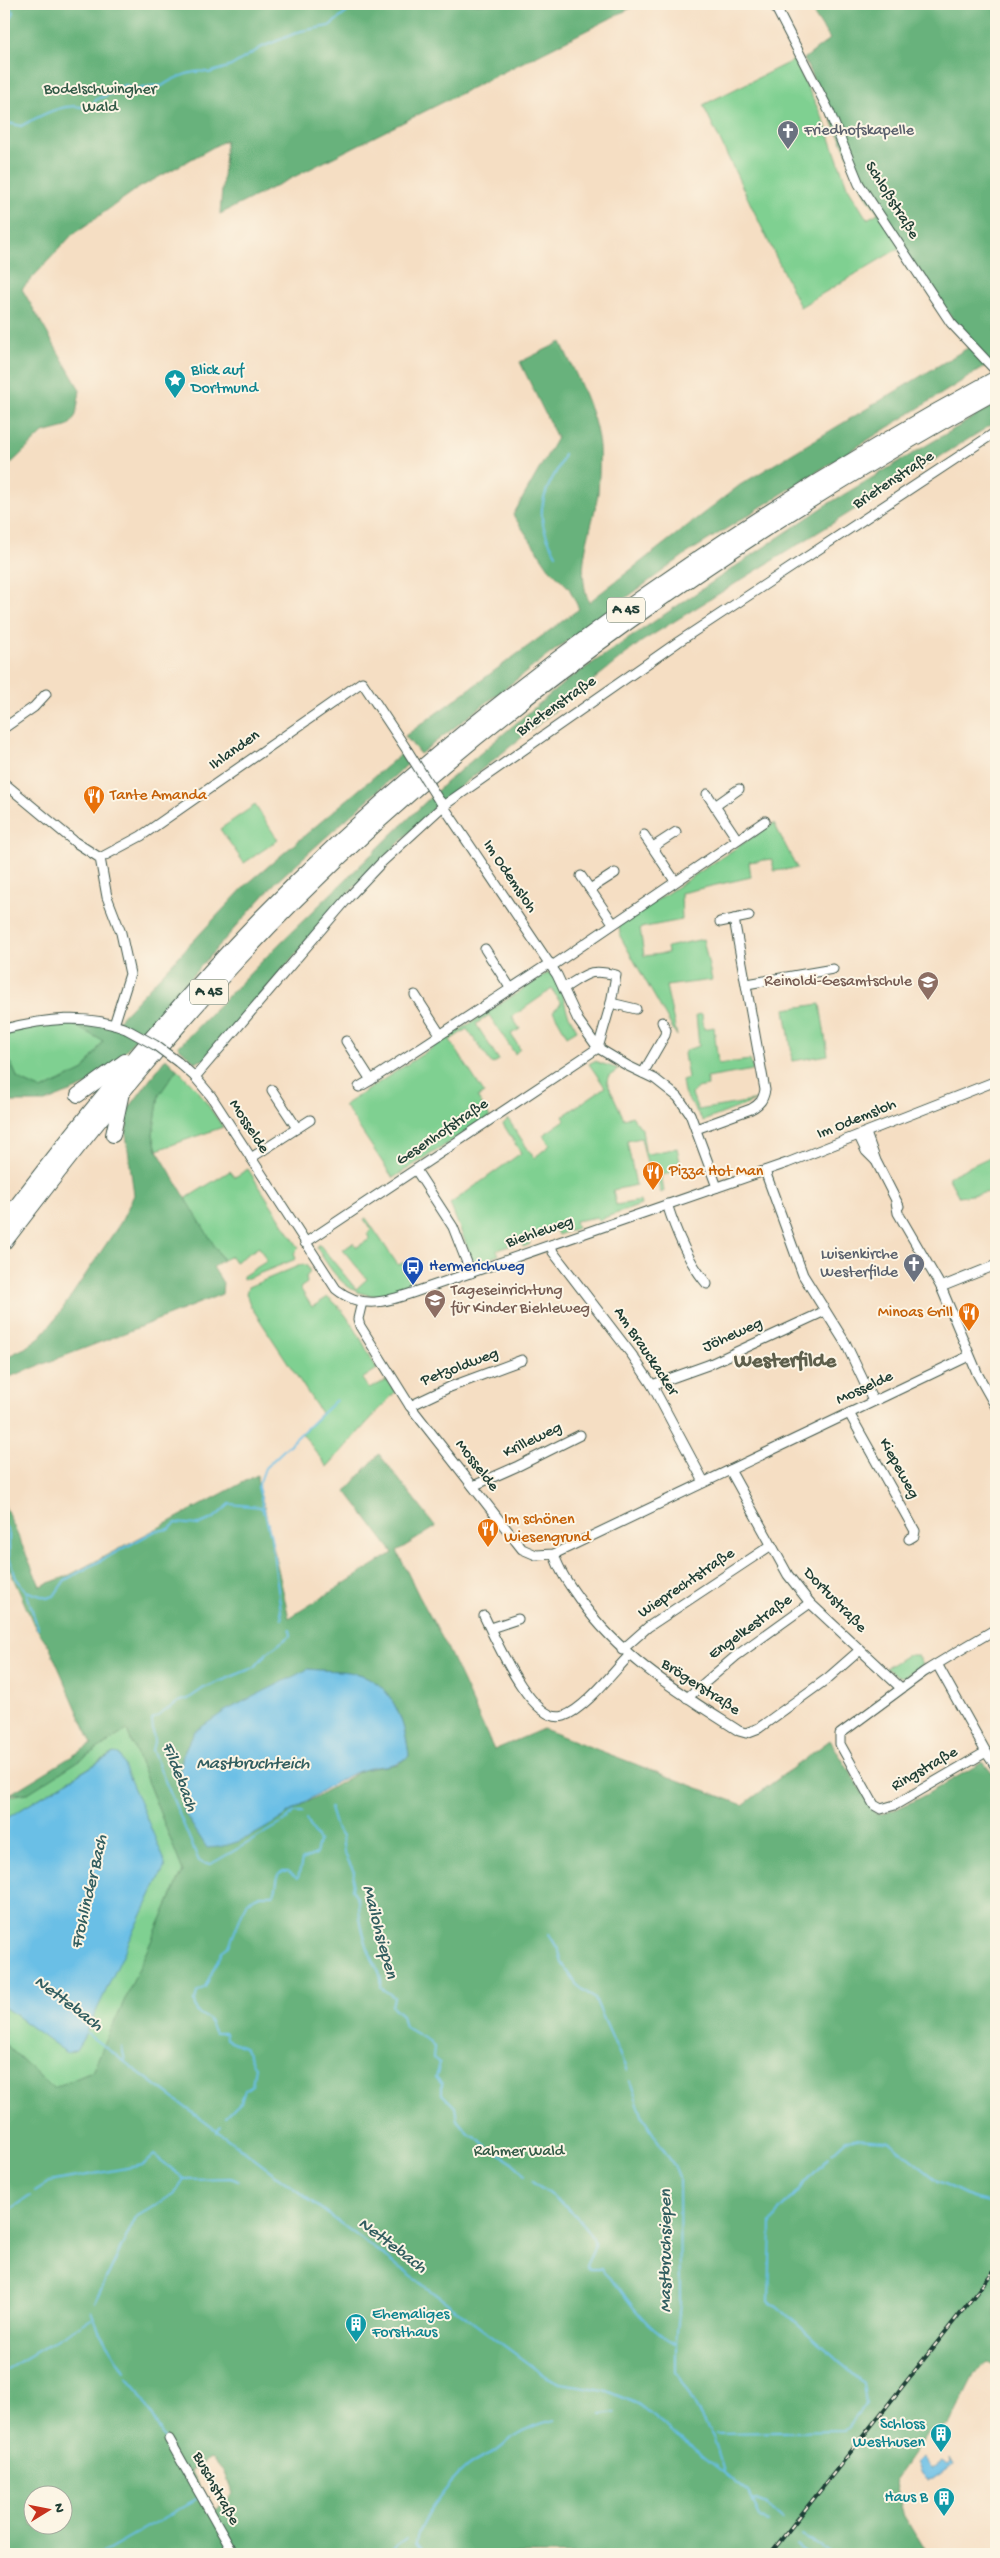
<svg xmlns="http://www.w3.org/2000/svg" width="1000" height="2558" viewBox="0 0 1000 2558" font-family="'Gochi Hand',sans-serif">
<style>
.green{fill:#7fd091;stroke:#4f8662}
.forest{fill:#67b27b;stroke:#437858;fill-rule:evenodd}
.water{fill:#6abfe6;stroke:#447e8d}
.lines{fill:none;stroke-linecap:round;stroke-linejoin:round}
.stream{stroke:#6abfe6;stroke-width:2}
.minor-casing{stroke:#3f5549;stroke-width:11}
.highway-casing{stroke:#3f5549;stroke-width:16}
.minor{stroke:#fff;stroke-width:9}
.highway{stroke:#fff;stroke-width:14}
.rail-casing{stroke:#1f3d34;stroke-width:4}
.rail{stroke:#fcf5e5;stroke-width:2;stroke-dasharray:5.5;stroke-linecap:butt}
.minor-bridge-casing{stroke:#3f5549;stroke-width:11;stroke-linecap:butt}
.minor-bridge{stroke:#fff;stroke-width:9}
.labels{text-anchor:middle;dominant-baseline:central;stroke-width:4;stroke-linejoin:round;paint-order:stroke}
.shield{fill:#fcf5e5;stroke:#617469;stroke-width:1}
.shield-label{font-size:15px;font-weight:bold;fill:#1f3d34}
.park-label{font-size:16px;fill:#325a47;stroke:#fcf5e5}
.worship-label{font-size:16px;fill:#5b616d;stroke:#fcf5e5;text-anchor:start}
.street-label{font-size:16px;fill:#1f3d34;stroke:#fcf5e5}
.culture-label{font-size:16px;fill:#0d838f;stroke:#fcf5e5;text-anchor:start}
.food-label{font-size:16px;fill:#c56008;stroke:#fcf5e5;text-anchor:start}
.education-label{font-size:16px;fill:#785e54;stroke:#fcf5e5;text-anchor:end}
.transit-label{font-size:16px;fill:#164399;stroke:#fcf5e5;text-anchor:start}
.water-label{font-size:18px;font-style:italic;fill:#325e60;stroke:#fcf5e5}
.district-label{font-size:21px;font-weight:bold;fill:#5e5f4c;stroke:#fcf5e5}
</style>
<rect width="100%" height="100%" fill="#fcf5e5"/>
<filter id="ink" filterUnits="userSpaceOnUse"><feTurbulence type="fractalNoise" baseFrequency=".02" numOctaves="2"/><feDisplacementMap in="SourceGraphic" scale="10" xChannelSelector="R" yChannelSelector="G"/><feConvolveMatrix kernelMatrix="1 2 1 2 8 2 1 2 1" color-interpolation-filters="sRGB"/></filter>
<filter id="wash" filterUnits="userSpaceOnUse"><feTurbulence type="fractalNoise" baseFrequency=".0096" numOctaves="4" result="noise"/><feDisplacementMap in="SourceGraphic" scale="20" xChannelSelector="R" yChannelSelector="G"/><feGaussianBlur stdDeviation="1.12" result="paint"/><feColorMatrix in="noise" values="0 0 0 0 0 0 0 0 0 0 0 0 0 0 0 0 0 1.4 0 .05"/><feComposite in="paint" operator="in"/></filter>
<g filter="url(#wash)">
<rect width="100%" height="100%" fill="#f5dec3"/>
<g class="green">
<polygon points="794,60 824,121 847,186 867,219 878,213 901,247 800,307 703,105"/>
<polygon points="255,805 278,840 244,863 220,829"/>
<polygon points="774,823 797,868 774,871 772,859 749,862 751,877 681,893 682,920 640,928 644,956 668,953 667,947 703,939 712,980 666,986 677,1036 620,936 619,925"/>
<path d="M548,973C562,978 563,999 567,1011C570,1018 574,1024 577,1030L567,1036L553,1011L561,1004L552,989L512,1017L520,1029L511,1034L520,1049L515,1054L489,1015L476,1024L499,1060L492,1064L467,1029L450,1040L484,1093L477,1097L490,1117L393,1178L344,1105Z"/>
<polygon points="820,1004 828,1055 793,1061 785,1009"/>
<polygon points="702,1014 704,1029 714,1027 718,1064 750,1060 753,1070 707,1078 708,1086 697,1088 692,1094 698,1110 758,1100 703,1121 684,1093 682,1080 688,1078 684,1054 686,1050 699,1046 696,1015"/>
<polygon points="63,1019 103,1041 84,1070 42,1090 18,1079 4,1048 4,1029"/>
<polygon points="594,1061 619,1069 608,1077 607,1082 624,1119 632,1116 642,1129 645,1151 648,1154 677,1148 682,1171 661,1175 664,1191 661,1193 656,1175 650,1176 641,1138 627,1141 636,1185 613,1190 616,1205 640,1201 641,1205 598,1220 597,1217 575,1221 577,1228 558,1235 556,1230 537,1234 537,1236 529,1239 530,1244 523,1247 521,1242 497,1250 499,1255 474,1264 450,1204 521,1153 503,1124 508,1119 534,1158 550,1145 543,1135 565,1120 563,1116 605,1087 589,1064"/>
<polygon points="177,1069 197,1089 223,1127 157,1150 153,1135 159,1095"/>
<polygon points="996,1154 996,1191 959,1197 948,1177"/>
<polygon points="248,1169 299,1248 294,1253 296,1259 243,1280 243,1276 267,1261 259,1247 235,1262 231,1256 223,1260 185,1199 230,1171 235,1177"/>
<path d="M366,1218L398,1265L408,1261L407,1268L413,1285C404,1288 393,1294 383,1295C349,1299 333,1274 317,1248L319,1244L356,1289L367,1279L343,1250L353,1243L357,1247L370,1239L367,1234L371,1230L364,1219Z"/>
<path d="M303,1264L307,1266L310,1272L306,1277L307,1283L300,1288L312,1307L328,1297C351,1315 363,1344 377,1369L362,1379L369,1389L387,1380L395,1392L327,1467L302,1433L321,1413L250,1305L246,1293L248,1287Z"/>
<polygon points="907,1655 918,1655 923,1664 904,1677 898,1676 886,1668"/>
<polygon points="127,1730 183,1871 92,2072 53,2088 4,2043 4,2007 67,2052 76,2050 165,1866 164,1859 113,1753 4,1820 4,1797 28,1793"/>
</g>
<g class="forest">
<polygon points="4,4 639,4 220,214 226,140 137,189 72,235 22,289 80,390 76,415 71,423 66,427 43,433 4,470"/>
<path d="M807,4H996V363L986,360L989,364L686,554L547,656L420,754L405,736L579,609L569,588L549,568L513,515L557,438L520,362L561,342C576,376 595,409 599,446C600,461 599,478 598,493C593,530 574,565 589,602L740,485L971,346L866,195L804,59L830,39Z"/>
<polygon points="996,404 996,422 641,642 436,806 343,899 207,1059 195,1062 178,1047 274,949 444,784 566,681 828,504"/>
<polygon points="401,754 409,763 276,882 99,1080 45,1102 4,1102 4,1048 18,1079 42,1090 84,1070 103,1041 63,1019 114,1025 246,885"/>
<polygon points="166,1058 177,1069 159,1095 153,1135 157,1150 223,1260 213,1267 223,1283 222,1294 127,1332 4,1379 4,1358 25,1348 41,1336 57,1317 121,1222 134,1195 126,1134 129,1108"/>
<path d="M379,1454L436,1527L397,1551L419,1596L446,1645L494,1750L543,1729L743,1805L830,1740L876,1814C895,1816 962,1773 983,1762L996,1778V2366L988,2362L975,2373L949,2425L928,2432L895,2480L904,2516L925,2551L945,2554H231L228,2549L217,2554H4V2043L53,2088L92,2072L183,1871L127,1730L28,1793L10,1794L92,1744L49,1646L34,1625L4,1557V1504L40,1586L68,1576L257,1475L258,1487L264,1506L289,1618L393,1553L346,1491ZM308,1669C323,1671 340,1670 355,1673C392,1681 405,1722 409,1756L398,1764L362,1770L245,1838ZM212,2458L223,2471L233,2493L213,2512L190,2470ZM32,2496H62V2526H32Z"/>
</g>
<g class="water">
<path d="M308,1669C323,1671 340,1670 355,1673C392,1681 405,1722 409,1756C392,1769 380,1764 362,1770C311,1788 261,1847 207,1848L185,1814L178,1781L183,1755L194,1732L225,1711Z"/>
<polygon points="114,1753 119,1754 164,1859 165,1866 84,2037 76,2050 67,2053 4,2007 4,1820"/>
<polygon points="922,2457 931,2469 942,2461 947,2465 951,2462 950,2457 954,2464 933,2479 928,2480 920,2472 916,2462"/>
</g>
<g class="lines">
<g class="stream">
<polyline points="4,4 14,12 5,31 4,42"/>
<path d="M4,122L21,126C40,116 66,100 88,109L97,99L113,93L116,88L126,85L134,90L151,86H162C173,78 196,68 209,73L231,66L262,47L301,31L329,26L358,4"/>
<path d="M556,554C541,529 536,511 550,483C555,473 561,465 564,454"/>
<polyline points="4,1523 9,1535 9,1557 16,1578 26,1591 38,1629"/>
<polyline points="26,1591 47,1598 54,1596 65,1580 155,1531 169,1529 176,1523 198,1525 214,1518 230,1504 261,1507 263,1513"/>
<polyline points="282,1619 271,1537 258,1487 265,1468 336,1400"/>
<polyline points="290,1629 291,1635 267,1653 255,1667 204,1688 188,1699 178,1702 152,1720 154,1742 152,1750 199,1861 204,1864 211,1864 284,1822 294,1812 303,1812"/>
<path d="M330,1808L336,1828L342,1837L344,1852L354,1872L352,1890C360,1898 359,1907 360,1918C362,1931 366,1944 371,1956C376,1968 383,1974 381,1988L394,1997L392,2006L402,2015L405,2027L429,2041L434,2047L433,2058L440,2063L436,2077L442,2084V2094L455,2107L457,2120L469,2134C479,2136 482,2144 491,2150C504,2158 516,2162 525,2176"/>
<polyline points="549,1934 559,1951 562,1963 577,1985 595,1999 627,2071"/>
<polyline points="86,2033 542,2374 560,2383 604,2390 638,2404 749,2493 760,2516 768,2522"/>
<polyline points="122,2047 125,2061"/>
<polyline points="630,2081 643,2118 675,2167 679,2177 680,2302 676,2343"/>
<path d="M226,2117L241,2102L245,2090L252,2085L255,2067L244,2047L226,2039L225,2033H215L208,2019L197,2012L195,2001L197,1992L205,1987L222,1951L229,1946L247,1901L260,1895H273C279,1888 274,1875 283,1871H288L298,1878L302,1860L316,1854L319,1841L306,1819"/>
<polyline points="217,2132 221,2126"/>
<polyline points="832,2153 846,2140 854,2139 888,2141 938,2181 975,2199 996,2204"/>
<path d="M532,2182C548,2193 597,2226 594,2247C593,2253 588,2260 586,2266L589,2269H601C606,2276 615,2282 620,2289C634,2310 653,2333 676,2344V2372L713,2437L724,2472"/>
<polyline points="35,2191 49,2182 143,2165 154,2155 185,2179 231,2178 238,2181"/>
<polyline points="4,2214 30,2196"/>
<polyline points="95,2302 136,2217 174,2194 184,2179"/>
<polyline points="91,2311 99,2331 124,2371"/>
<polyline points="4,2371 93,2318"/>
<polyline points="126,2377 135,2387 165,2439"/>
<polyline points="601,2414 615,2412"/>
<polyline points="716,2433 845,2431 866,2404 863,2383 777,2306 769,2302 771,2223 779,2211 828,2158"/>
<polyline points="754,2500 766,2505 783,2520"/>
<polyline points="802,2535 832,2554"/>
<polyline points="797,2545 809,2554"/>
<polyline points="100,2554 198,2498"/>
<polyline points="386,2554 407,2539"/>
<path d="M429,2554L416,2544C416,2524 450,2482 465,2469C475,2460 485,2457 495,2452C502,2448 507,2442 513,2437C526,2429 540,2423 555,2420"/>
<polyline points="793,2554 794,2554"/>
</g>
</g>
</g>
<g filter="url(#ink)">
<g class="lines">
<g class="minor-casing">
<g id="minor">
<polyline points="774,4 829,111 859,184 951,323 996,371"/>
<polyline points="4,728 34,707 46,694"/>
<polyline points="4,783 75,842 100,858"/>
<polyline points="707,794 737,839"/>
<polyline points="440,801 557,975 578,1020 598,1048 628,1066 655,1079 678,1097 690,1114 717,1187"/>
<polyline points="715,806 739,789"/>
<polyline points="644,835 675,881"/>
<polyline points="653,847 676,832"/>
<polyline points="100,858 141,836 362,682 407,750"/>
<polyline points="100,858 107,897 121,933 130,974 114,1025"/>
<polyline points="581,876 613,923"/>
<polyline points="590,889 615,873"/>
<polyline points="720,922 749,916"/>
<polyline points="485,949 511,989"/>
<polyline points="552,966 765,821"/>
<polyline points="747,984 833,969"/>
<polyline points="415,995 440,1034"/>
<polyline points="611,1003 636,1009"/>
<path d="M4,1029C44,1019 87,1013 126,1029"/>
<polyline points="346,1041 371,1080 550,963"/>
<path d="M178,1062L195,1077L211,1096L336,1289C362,1310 386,1302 415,1292L787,1163L996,1081"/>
<polyline points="643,1073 665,1035 666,1030 662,1022"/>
<polyline points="195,1077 349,897 382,862 443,806 678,642 996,432"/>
<polyline points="359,1087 371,1080"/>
<polyline points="272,1090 297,1128"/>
<path d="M696,1129L751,1109C760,1104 763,1100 765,1090L734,919"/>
<polyline points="866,1133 876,1161 899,1206"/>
<polyline points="859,1136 866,1151 875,1160"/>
<polyline points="251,1158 310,1120"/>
<polyline points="416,1170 453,1227 471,1273"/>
<polyline points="765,1171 803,1275 846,1344 873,1401"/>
<polyline points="896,1202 898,1213 941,1287 978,1375 996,1407"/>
<path d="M667,1204C676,1232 688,1262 707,1284"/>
<path d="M305,1243L598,1048L611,1003L616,975C589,968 587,974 564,988"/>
<polyline points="551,1245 553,1252 632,1355 652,1385 704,1482"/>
<polyline points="941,1287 996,1265"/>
<polyline points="362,1302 358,1319 360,1326 410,1406 522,1549 536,1555 554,1554 969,1356"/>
<polyline points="652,1385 708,1365 825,1311"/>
<polyline points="410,1406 450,1387 522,1360"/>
<polyline points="849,1413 915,1531 914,1536 909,1539"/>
<polyline points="730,1470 788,1575 810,1603 901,1688"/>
<polyline points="473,1486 518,1466 580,1435"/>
<path d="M554,1554C559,1571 570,1586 580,1600C622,1659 680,1693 739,1731L746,1733L759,1728L828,1678L860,1650"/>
<path d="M484,1616C495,1638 532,1726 564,1716C585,1709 613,1672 629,1656"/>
<polyline points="491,1628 518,1619"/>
<polyline points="622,1650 648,1627 770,1546"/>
<path d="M937,1664L986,1752L895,1805L881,1809L874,1805L840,1744V1734L924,1672C948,1657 972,1643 996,1629"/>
<polyline points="687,1698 736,1656 810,1603"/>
<polyline points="986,1752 996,1767"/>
<polyline points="169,2439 234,2554"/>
</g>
</g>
<g class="highway-casing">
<g id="highway">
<polyline points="78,1095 125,1061"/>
<polyline points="113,1135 121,1097"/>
<path d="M4,1222C84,1116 167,1014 259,919C468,705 734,520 996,378"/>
<path d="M4,1243C95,1123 189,1007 296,900C496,701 748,528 996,392"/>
</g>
</g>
<use href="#minor" class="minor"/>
<use href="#highway" class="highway"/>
<g class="rail-casing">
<polyline id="rail" points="770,2554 996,2268"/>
</g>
<use href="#rail" class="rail"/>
<g class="minor-bridge-casing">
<g id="minor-bridge">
<polyline points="407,750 438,799"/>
<polyline points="126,1029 155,1045 178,1062"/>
</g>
</g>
<use href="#minor-bridge" class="minor-bridge"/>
</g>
</g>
<defs>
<g id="church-pin" transform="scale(1.125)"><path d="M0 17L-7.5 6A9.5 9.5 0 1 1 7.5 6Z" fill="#6b7280" stroke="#fcf5e5"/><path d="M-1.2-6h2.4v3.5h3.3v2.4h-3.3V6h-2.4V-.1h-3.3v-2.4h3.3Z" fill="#fff"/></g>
<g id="sight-pin" transform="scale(1.125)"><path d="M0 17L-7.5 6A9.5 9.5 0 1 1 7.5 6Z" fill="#0f9aa8" stroke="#fcf5e5"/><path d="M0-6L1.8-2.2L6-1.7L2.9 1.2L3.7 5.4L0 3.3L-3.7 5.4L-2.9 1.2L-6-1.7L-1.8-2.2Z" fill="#fff"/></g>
<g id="restaurant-pin" transform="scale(1.125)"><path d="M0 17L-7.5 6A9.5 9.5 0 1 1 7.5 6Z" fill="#e8710a" stroke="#fcf5e5"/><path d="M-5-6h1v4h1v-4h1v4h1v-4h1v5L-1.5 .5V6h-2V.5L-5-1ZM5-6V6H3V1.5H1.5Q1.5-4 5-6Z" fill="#fff"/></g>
<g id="school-pin" transform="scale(1.125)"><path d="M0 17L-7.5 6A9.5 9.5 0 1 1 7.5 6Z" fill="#8d6e63" stroke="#fcf5e5"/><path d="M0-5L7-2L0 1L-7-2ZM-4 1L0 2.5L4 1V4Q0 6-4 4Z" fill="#fff"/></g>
<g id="bus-pin" transform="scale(1.125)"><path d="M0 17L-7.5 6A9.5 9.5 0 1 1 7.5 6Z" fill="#1a4fb4" stroke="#fcf5e5"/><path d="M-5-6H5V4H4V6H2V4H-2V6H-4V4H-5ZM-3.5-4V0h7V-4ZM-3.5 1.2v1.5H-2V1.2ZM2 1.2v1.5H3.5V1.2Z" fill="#fff"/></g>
<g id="building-pin" transform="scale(1.125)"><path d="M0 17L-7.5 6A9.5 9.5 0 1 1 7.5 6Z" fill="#0f9aa8" stroke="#fcf5e5"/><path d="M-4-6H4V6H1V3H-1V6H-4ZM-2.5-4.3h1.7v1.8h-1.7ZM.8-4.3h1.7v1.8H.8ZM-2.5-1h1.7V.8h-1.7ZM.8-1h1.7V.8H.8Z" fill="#fff"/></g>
</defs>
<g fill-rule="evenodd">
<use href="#church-pin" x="788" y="131"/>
<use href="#sight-pin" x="175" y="380"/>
<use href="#restaurant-pin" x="94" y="796"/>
<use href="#school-pin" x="928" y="982"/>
<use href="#restaurant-pin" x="653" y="1172"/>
<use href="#church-pin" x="914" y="1264"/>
<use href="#bus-pin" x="413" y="1267"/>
<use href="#school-pin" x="435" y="1300"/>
<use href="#restaurant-pin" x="969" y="1313"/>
<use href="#restaurant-pin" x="488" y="1529"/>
<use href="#building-pin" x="356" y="2324"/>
<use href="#building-pin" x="941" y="2434"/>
<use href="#building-pin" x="944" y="2498"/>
</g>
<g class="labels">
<g class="shield">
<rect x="607" y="597.5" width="38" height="25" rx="4"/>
<rect x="190" y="979.5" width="38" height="25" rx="4"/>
</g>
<g class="shield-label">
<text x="626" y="610">A 45</text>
<text x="209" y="992">A 45</text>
</g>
<g class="park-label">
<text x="100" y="90">Bodelschwingher<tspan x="100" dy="18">Wald</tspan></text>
<text x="519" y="2152">Rahmer Wald</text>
</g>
<g class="worship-label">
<text x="804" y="131">Friedhofskapelle</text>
<text x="898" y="1255" text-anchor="end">Luisenkirche<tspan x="898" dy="18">Westerfilde</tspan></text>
</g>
<g class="street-label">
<text transform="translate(891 201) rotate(58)">Schloßstraße</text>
<text transform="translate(894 481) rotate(-33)">Brietenstraße</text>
<text transform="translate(557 707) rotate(-35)">Brietenstraße</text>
<text transform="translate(235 751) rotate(-35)">Ihlanden</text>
<text transform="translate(509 877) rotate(56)">Im Odemsloh</text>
<text transform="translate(857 1120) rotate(-22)">Im Odemsloh</text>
<text transform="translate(248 1127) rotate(57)">Mosselde</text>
<text transform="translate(443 1133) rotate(-34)">Gesenhofstraße</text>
<text transform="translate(540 1233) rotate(-19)">Biehleweg</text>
<text transform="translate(733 1336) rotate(-24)">Jöheweg</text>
<text transform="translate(645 1352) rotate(56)">Am Brauckacker</text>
<text transform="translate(460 1368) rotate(-21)">Petzoldweg</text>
<text transform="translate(865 1389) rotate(-25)">Mosselde</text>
<text transform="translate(533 1441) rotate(-26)">Krilleweg</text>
<text transform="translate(476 1466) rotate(52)">Mosselde</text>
<text transform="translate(898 1469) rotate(61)">Kiepeweg</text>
<text transform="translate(687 1584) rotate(-34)">Wieprechtstraße</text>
<text transform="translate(834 1601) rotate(46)">Dortustraße</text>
<text transform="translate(751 1628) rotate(-36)">Engelkestraße</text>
<text transform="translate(700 1688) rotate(33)">Brögerstraße</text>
<text transform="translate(925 1770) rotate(-30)">Ringstraße</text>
<text transform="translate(215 2489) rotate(61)">Buschstraße</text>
</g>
<g class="culture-label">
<text x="191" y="371">Blick auf<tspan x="191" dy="18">Dortmund</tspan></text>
<text x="372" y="2315">Ehemaliges<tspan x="372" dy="18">Forsthaus</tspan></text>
<text x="925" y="2425" text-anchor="end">Schloss<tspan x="925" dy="18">Westhusen</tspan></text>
<text x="928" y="2498" text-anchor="end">Haus B</text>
</g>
<g class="food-label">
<text x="110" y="796">Tante Amanda</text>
<text x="669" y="1172">Pizza Hot Man</text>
<text x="953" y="1313" text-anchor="end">Minoas Grill</text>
<text x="504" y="1520">Im schönen<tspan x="504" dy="18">Wiesengrund</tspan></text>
</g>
<g class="education-label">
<text x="912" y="982">Reinoldi-Gesamtschule</text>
<text x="451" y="1291" text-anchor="start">Tageseinrichtung<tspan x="451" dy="18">für Kinder Biehleweg</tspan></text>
</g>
<g class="transit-label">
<text x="429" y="1267">Hermerichweg</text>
</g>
<g class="water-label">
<text x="253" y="1764">Mastbruchteich</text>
<text transform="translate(179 1777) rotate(69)">Fildebach</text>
<text transform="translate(90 1892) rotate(-77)">Frohlinder Bach</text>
<text transform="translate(379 1932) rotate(75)">Mailohsiepen</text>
<text transform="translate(68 2004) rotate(37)">Nettebach</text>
<text transform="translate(392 2246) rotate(37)">Nettebach</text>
<text transform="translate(666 2251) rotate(-90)">Mastbruchsiepen</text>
</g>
<g class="district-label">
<text x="785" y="1362">Westerfilde</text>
</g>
</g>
<rect width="1000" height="2558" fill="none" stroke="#fcf5e5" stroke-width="20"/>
<g transform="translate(48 2510) rotate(80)"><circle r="24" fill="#fcf5e5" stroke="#a4ab9e"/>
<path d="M0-4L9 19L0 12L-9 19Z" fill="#c8321e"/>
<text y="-8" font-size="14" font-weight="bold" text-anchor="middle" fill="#1f3d34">N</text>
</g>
</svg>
